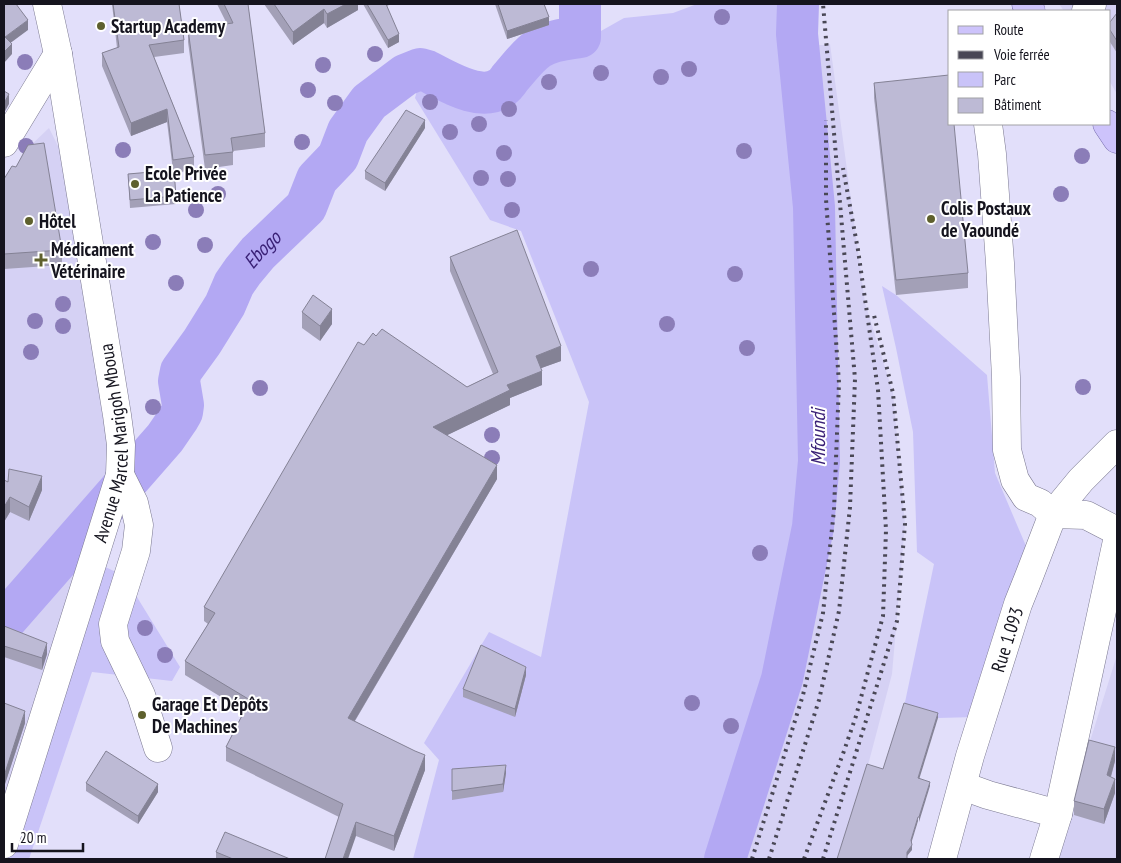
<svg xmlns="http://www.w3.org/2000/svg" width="1121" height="863" viewBox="0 0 1121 863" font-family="'PT Sans Narrow',sans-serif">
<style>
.built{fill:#d5d1f4}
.green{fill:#c9c3f8}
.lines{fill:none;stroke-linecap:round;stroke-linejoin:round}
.river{stroke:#b3a8f3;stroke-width:42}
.minor-casing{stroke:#7b7991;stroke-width:29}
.major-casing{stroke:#766cac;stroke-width:29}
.minor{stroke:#fff;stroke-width:28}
.major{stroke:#cdc3fb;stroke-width:28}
.rail{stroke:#494755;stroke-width:4;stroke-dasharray:2.5 5;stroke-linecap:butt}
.tree{fill:#8b7db8}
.wall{fill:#a3a0b7}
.shaded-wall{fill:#848295}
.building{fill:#bdbad5;stroke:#848295}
.poi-dot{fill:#5e602d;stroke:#fff;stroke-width:2}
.labels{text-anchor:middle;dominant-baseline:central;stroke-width:4;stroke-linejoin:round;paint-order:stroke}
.poi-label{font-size:19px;font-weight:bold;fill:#15141e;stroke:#fff;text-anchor:start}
.street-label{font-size:19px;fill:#15141e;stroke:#fff}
.water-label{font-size:20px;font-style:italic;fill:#3a2176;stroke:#fff}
</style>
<rect width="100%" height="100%" fill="#e2dffa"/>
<g class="built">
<polygon points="1059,4 1117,4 1117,94 1110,82 1110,11 1064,11"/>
<polygon points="830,44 865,303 893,393 905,524 892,674 867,769 838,859 725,859 782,679 813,527 819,461 817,400 826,199 814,45 826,45"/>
<polygon points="49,128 60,150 73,202 112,479 4,806 4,186 27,149"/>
<polygon points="1117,655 1117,859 1051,859 1091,738"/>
</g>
<g class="green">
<polygon points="697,4 798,4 797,34 814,207 819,461 813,527 782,679 725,859 413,859 439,760 424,743 489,632 541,657 589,402 521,231 490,220 415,98 420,79 441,89 486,98 511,90 536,56 550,48 565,47 578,44 624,18 673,13"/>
<polygon points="882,286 896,295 987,375 995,473 1026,546 978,715 975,717 938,718 904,707 934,564 917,552 913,432 896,348"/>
<polygon points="85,557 124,576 180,667 172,681 92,672 29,859 4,859 4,814"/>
</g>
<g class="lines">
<g class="river">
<path id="s1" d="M4,622L165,438L178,419L182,412L183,405L179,381L181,371L202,342L225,305L234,284L243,271L258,253L306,207L317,179L338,157L348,131L369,102L405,75L420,69L427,71C447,81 481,103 502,87C505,85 508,81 510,78C519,68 528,55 539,48C551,40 567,39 580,37V4"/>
<polyline points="725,859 782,679 813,527 819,461 814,207 797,34 798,4"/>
</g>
<g class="minor-casing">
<g id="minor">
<polyline points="1086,11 1092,4"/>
<polyline points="988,124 992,154 1000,263 1006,377 1007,450 1015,480 1026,497 1040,503 1053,514 1086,515 1117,531"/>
<polyline points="4,143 58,54"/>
<polyline points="120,475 134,503 139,525 136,551 113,624 115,641 141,695 158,748"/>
<polyline points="963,786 988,795 1058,814"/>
<path id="s2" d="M4,844L120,475L121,445L117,415L58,54L47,4"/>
<path id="s3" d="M942,859L970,756L1018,604L1028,579L1053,514L1081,480L1117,444"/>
<polyline points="1044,859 1058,814 1117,541"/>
</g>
</g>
<g class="major-casing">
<g id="major">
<polyline points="1026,4 1031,11"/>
<polyline points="1107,124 1117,139"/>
</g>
</g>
<use href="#minor" class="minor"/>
<use href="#major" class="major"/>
<g class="rail">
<polyline points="752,859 803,695 823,613 834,510 839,383 826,199 826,120"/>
<polyline points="769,859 819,700 839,611 850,507 855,379 823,4"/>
<polyline points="804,859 844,751 856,716 883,616 886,530 878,390 858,250 843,168"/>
<polyline points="823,859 897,621 905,524 893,393 873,311"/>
</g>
</g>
<g class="tree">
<circle cx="722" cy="17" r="8"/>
<circle cx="375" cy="54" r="8"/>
<circle cx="25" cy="62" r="8"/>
<circle cx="323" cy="65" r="8"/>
<circle cx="689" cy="69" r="8"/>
<circle cx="601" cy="73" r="8"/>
<circle cx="661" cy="77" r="8"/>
<circle cx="549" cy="82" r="8"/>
<circle cx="308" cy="90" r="8"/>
<circle cx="430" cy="102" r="8"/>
<circle cx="335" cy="103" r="8"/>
<circle cx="509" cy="109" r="8"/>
<circle cx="479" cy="124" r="8"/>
<circle cx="450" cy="132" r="8"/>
<circle cx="302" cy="142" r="8"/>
<circle cx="26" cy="146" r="8"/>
<circle cx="123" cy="150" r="8"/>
<circle cx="744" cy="151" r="8"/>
<circle cx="504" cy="153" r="8"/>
<circle cx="1082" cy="156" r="8"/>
<circle cx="481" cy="178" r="8"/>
<circle cx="508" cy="179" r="8"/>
<circle cx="218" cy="194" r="8"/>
<circle cx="1061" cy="194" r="8"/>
<circle cx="196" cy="210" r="8"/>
<circle cx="512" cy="210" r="8"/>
<circle cx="153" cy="242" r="8"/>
<circle cx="205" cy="245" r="8"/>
<circle cx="591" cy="269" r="8"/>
<circle cx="735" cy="274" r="8"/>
<circle cx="176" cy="283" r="8"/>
<circle cx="63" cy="304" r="8"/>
<circle cx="35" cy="321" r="8"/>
<circle cx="667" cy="324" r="8"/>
<circle cx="63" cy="326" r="8"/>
<circle cx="747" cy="348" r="8"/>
<circle cx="31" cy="352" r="8"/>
<circle cx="1083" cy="387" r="8"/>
<circle cx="260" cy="388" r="8"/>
<circle cx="153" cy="407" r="8"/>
<circle cx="492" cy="435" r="8"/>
<circle cx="492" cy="458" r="8"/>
<circle cx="760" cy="553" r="8"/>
<circle cx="145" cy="628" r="8"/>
<circle cx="165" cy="655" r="8"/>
<circle cx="692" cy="703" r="8"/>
<circle cx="731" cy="726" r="8"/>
</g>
<g class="wall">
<polygon points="112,4 179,4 184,40 184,53 154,57 194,157 194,170 174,173 176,204 130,208 128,174 173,171 167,122 131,136 102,66 102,53 117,48"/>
<polygon points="217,4 248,4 265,133 265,147 233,151 233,165 205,169 188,42 188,29 227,24"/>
<polygon points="264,4 358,4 358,10 327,28 324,23 293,45"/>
<polygon points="363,4 391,4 387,6 399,42 388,48"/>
<polygon points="495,4 544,4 549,25 507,39"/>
<polygon points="1117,13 1117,53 1110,42 1110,22"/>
<polygon points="874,83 968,273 968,288 896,295 874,98"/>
<polygon points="425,128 385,191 365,179 365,171"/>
<polygon points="4,179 62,250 62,265 4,269"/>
<polygon points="450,257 561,361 541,368 542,385 510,398 510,405 447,435 497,479 355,721 425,770 394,851 356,836 339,817 226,761 226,747 244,711 185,675 185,661 208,624 204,621 204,607 364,345 376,336 467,387 493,374 450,271"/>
<polygon points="302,312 332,324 320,341 302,328"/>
<polygon points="4,480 8,482 42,490 29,521 10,512 4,522"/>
<polygon points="4,626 47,654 42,670 4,657"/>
<polygon points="526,675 515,717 463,697 463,689"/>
<polygon points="4,703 25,723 5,784 4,783"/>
<polygon points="1115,761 1111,777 1115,793 1104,824 1074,815 1074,801"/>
<polygon points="452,769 506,773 503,792 452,800"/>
<polygon points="86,783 158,792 138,824 86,791"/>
<polygon points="216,852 290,859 216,859"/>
</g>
<g class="shaded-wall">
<polygon points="346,4 358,4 358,10 327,28 327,14"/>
<polygon points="324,9 324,23 293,45 293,32"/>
<polygon points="549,17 549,25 507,39 507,31"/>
<polygon points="28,20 28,30 5,47 5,37"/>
<polygon points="399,34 399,42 388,48 388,40"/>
<polygon points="12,44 12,54 4,63 4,52"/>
<polygon points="9,94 9,104 4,113 4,103"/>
<polygon points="167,109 167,122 131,136 131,123"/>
<polygon points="425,120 425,128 385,191 385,183"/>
<polygon points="332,309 332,324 320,341 320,326"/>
<polygon points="561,346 561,361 536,370 536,356"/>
<polygon points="542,371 542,385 510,398 510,405 433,442 433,427 507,385"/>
<polygon points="497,465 497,479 348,732 348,718"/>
<polygon points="42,476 42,490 29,521 29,507"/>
<polygon points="10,497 10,512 4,522 4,507"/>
<polygon points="47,643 47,654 42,670 42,658"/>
<polygon points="526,667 526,675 515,717 515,709"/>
<polygon points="25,711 25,723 5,784 5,773"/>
<polygon points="938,713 938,718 918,783 918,778"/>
<polygon points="1115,747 1115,761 1107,790 1107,775"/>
<polygon points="425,755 425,770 394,851 394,836"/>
<polygon points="506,765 506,773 503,792 503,784"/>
<polygon points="1115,779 1115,793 1104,824 1104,809"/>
<polygon points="930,782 930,786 919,822 919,817"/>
<polygon points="158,784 158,792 138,824 138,816"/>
<polygon points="918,817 918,821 911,844 911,840"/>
<polygon points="356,822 356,836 348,859 343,859"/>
<polygon points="912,845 912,850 907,856 907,852"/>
</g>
<g class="building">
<polygon points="4,4 16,4 28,20 5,37 12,44 4,52"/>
<polygon points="113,4 179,4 184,40 149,45 194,157 173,160 167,109 131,123 102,53 119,47"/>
<polygon points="224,4 248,4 265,133 231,138 233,152 205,155 188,29 233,23"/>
<polygon points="274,4 346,4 327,14 324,9 293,32"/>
<polygon points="367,4 386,4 399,34 388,40"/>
<polygon points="498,4 544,4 549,17 507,31"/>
<polygon points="1117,13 1117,41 1110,30 1110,22"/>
<polygon points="949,75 950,124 954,124 968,273 896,280 874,83"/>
<polygon points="4,91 9,94 4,103"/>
<polygon points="406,110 425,120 385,183 365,171"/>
<polygon points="44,143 62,250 4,254 4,179 12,166 16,167 28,145"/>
<polygon points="174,170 176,196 130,200 128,174"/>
<polygon points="517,230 561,346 536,356 542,371 507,385 510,390 433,427 497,465 348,718 415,751 425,755 394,836 356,822 343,859 325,859 343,804 226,747 250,700 185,661 215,613 204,607 358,342 364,345 373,333 376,336 382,329 467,387 498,372 450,257"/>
<polygon points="313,295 332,309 320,326 302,312"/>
<polygon points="9,469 42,476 29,507 10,497 4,507 4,480 8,482"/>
<polygon points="4,626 47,643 42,658 4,646"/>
<polygon points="481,645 526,667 515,709 463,689"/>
<polygon points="4,703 25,711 5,773 4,772"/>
<polygon points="904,703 938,713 918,778 930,782 919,817 918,817 911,840 912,845 907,852 907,859 837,859 867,764 883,769"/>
<polygon points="1089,740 1115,747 1107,775 1115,779 1104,809 1074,801"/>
<polygon points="106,751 158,784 138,816 86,783"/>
<polygon points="506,765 503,784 452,791 452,769"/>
<polygon points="225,832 290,859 233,859 216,852"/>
</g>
<g class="poi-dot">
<circle cx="101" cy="26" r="5"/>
<circle cx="135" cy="184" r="5"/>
<circle cx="931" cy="219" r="5"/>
<circle cx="29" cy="221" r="5"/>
<path d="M38.5 252.5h5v5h5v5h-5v5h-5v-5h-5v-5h5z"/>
<circle cx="142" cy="715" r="5"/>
</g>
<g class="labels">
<g class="poi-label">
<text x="111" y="26">Startup Academy</text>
<text x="145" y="173">Ecole Privée<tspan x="145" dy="22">La Patience</tspan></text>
<text x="941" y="208">Colis Postaux<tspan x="941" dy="22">de Yaoundé</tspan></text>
<text x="39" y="221">Hôtel</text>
<text x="51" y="249">Médicament<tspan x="51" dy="22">Vétérinaire</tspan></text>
<text x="152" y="704">Garage Et Dépôts<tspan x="152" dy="22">De Machines</tspan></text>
</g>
<g class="street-label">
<text stroke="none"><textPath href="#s2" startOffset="418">Avenue Marcel Marigoh Mboua</textPath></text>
<text stroke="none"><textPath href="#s3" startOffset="229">Rue 1.093</textPath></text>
</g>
<g class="water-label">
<text stroke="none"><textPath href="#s1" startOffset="464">Ebogo</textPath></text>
<text transform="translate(818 437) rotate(-90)">Mfoundi</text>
</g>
</g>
<rect width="1121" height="863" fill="none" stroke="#15141e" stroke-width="10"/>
<rect x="948" y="10" width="162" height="115" fill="#ffffff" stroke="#a1a1a5"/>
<rect x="958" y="26" width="25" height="8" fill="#cdc3fb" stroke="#a1a1a5"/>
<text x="994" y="35" font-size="15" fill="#15141e">Route</text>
<rect x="958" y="51" width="25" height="8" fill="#494755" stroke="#a1a1a5"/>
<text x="994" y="60" font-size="15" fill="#15141e">Voie ferrée</text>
<rect x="958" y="72" width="25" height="15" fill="#c9c3f8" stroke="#a1a1a5"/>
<text x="994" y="85" font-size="15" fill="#15141e">Parc</text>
<rect x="958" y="98" width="25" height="15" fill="#bdbad5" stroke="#a1a1a5"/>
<text x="994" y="110" font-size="15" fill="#15141e">Bâtiment</text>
<path d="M12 843v8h71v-8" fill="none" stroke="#15141e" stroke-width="2.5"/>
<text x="20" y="843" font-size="15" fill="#15141e" stroke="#ffffff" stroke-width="4" paint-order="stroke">20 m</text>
</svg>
